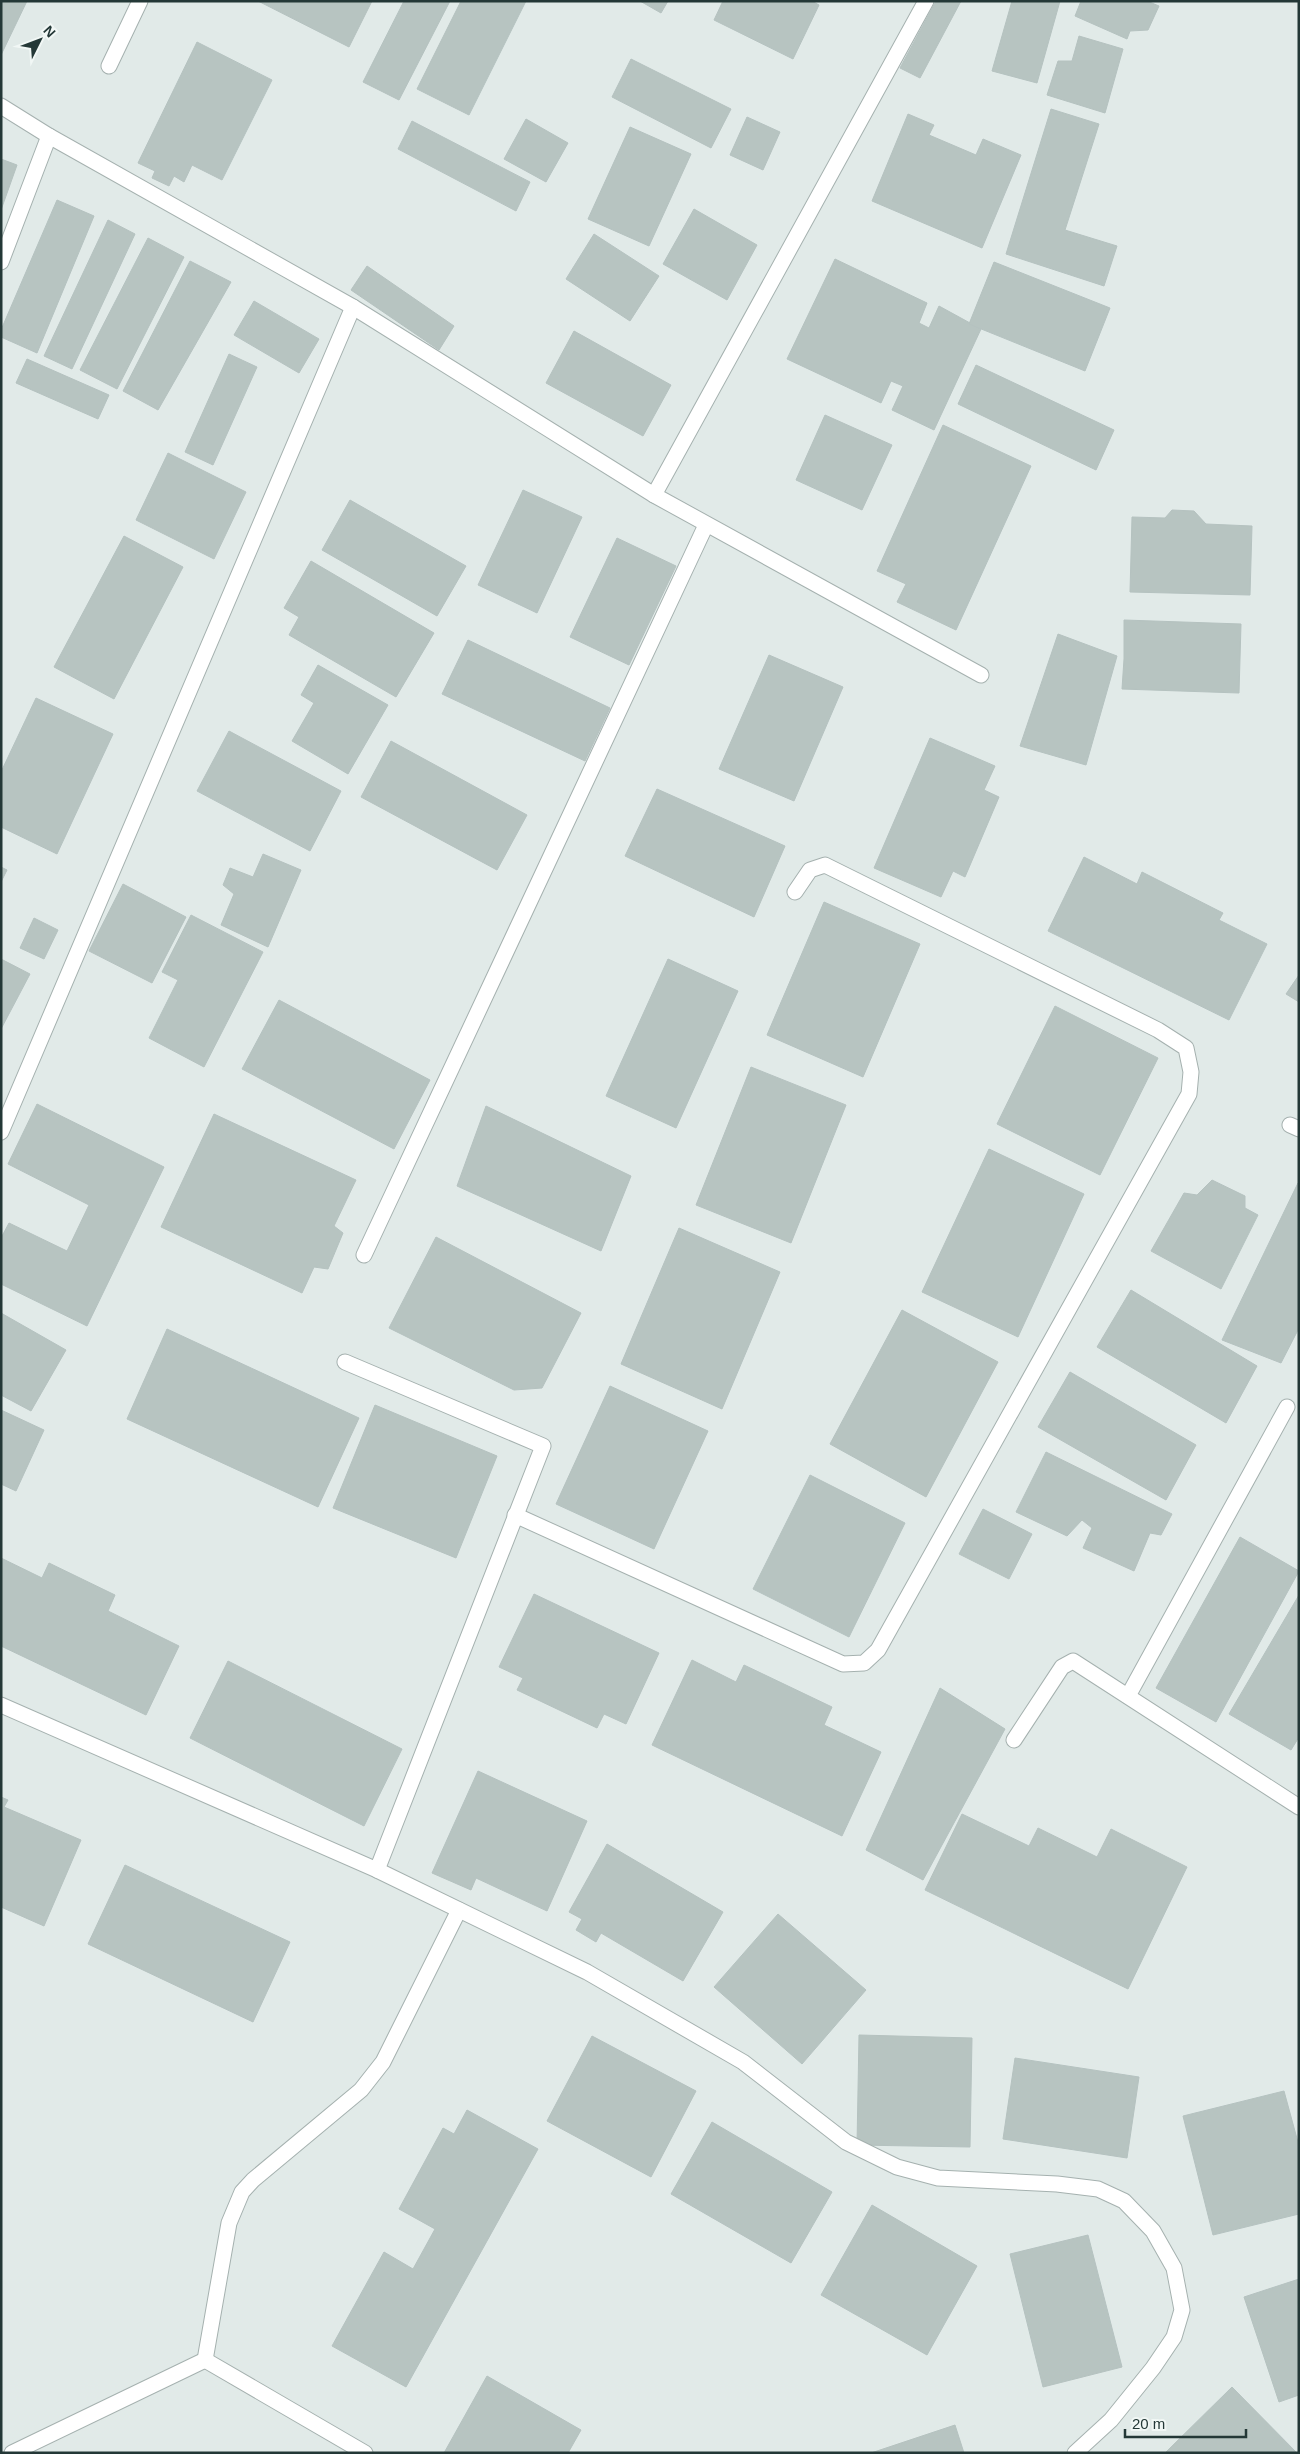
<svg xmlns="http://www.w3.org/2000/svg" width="1300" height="2454" viewBox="0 0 1300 2454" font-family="Arial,sans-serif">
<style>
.building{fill:#b7c4c1;stroke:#b5c2c0}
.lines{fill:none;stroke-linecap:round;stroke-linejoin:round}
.service-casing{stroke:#a5b1af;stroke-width:17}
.minor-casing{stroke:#a5b1af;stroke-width:17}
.service{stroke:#fff;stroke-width:15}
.minor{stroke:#fff;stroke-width:15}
</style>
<rect width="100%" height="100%" fill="#e1eae8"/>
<g class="building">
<polygon points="1,1 27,1 1,55"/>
<polygon points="258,1 372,1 349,47"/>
<polygon points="404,1 450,1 399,100 363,82"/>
<polygon points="461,1 526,1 469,115 417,89"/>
<polygon points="640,1 668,1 661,13"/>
<polygon points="723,1 812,1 819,5 793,59 714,20"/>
<polygon points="936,1 961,1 920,78 900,68"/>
<polygon points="1012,1 1060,1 1037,83 992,71"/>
<polygon points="1081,1 1147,1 1159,6 1148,30 1130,31 1127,39 1075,16"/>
<polygon points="1079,36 1123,49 1105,113 1047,95 1058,61 1072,61"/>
<polygon points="197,42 272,80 222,180 192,165 184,182 174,176 169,186 152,178 155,171 138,163"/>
<polygon points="631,59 731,109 711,148 612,97"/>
<polygon points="1051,109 1099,124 1065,230 1117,246 1104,286 1006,254"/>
<polygon points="908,114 934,125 929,135 976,155 983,139 1021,155 982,248 872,201"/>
<polygon points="747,117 780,132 763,170 730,155"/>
<polygon points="526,119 568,143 546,182 504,159"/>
<polygon points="412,121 530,182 516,211 398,149"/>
<polygon points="630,127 691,154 649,246 588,219"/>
<polygon points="1,159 17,165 1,210"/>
<polygon points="57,200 94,216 37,353 1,337 1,330"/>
<polygon points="694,209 757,245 727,300 663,264"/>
<polygon points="108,220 135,234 72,369 44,356"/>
<polygon points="594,234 659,276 630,321 566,279"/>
<polygon points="148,238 184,257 117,389 80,370"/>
<polygon points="835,259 927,303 919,323 929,328 939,306 981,329 934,430 892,410 903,386 891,381 881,403 787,359"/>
<polygon points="190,261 231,282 158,410 123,391"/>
<polygon points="994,262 1110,308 1085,371 969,324"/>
<polygon points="367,266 454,326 439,350 351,290"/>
<polygon points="254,301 319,339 299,373 234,335"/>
<polygon points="574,331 671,385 643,436 546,383"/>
<polygon points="229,354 257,367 213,465 185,452"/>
<polygon points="27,359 109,395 98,419 16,383"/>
<polygon points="976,365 1114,430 1096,470 958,404"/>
<polygon points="825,415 892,445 862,510 796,480"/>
<polygon points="943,425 1031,466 956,630 897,602 906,584 877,571"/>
<polygon points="168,453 246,492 214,559 136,520"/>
<polygon points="523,490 582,517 537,613 478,585"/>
<polygon points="350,500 466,566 437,616 322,550"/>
<polygon points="1172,510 1194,511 1206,524 1252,526 1250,595 1130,592 1132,517 1165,518"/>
<polygon points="124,536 183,567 114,699 54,667"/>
<polygon points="617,538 676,566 629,665 570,637"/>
<polygon points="311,561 434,633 396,697 289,635 299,617 284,608"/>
<polygon points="1124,620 1241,624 1239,693 1122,689 1124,659"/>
<polygon points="1058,634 1117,656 1086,765 1020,746"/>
<polygon points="468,640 610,708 585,761 442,694"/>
<polygon points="769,655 843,687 794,801 719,769"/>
<polygon points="318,665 388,705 348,774 292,741 314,703 301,695"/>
<polygon points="36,698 113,734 57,854 1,827 1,772"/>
<polygon points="229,731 341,791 310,851 197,791"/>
<polygon points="930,738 995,766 984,790 999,797 965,877 953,871 941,897 874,868"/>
<polygon points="391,741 527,815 497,870 361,797"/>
<polygon points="657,789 785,846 754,917 625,856"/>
<polygon points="263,854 301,870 268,947 221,925 234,894 223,885 230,868 253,877"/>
<polygon points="1084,857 1137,884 1142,872 1223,913 1219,920 1267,944 1229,1020 1048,931"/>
<polygon points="1,867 7,870 1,882"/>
<polygon points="123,884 186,917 152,983 89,951"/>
<polygon points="824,902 920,944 863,1077 767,1035"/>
<polygon points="191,915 263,952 204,1067 149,1038 178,980 162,972"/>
<polygon points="34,918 58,930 44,959 20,948"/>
<polygon points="1,959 30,974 1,1029"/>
<polygon points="668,959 738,991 676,1128 606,1096"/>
<polygon points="1299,975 1299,1002 1286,994"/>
<polygon points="279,1000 430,1080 394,1149 242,1069"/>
<polygon points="1055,1006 1158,1058 1100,1175 997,1124"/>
<polygon points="751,1067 846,1105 791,1243 696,1205"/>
<polygon points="37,1104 164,1167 87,1326 1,1284 1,1238 9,1223 67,1251 89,1205 8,1164"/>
<polygon points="486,1106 631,1176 601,1251 457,1186"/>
<polygon points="214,1114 356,1180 334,1226 343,1233 328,1269 314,1267 302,1293 161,1227"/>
<polygon points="989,1149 1084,1194 1018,1337 922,1292"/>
<polygon points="1212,1180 1245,1196 1245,1208 1258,1215 1221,1289 1151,1251 1184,1193 1197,1195"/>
<polygon points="1298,1183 1299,1328 1281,1363 1222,1340"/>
<polygon points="679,1228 780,1272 722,1409 621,1364"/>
<polygon points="436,1237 581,1313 542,1388 514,1390 389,1328"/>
<polygon points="1131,1290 1257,1366 1226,1423 1097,1347"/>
<polygon points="902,1310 998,1362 926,1497 830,1444"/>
<polygon points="1,1313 66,1350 31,1411 1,1395"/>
<polygon points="167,1329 359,1418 318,1507 127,1419"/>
<polygon points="1070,1372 1196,1445 1166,1500 1038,1427"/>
<polygon points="610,1386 708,1431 654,1549 556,1504"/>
<polygon points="375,1405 497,1456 456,1558 333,1508"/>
<polygon points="1,1410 44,1430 16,1491 1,1484"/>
<polygon points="1046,1452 1172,1514 1161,1535 1150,1533 1134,1571 1083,1548 1092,1528 1082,1520 1067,1536 1016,1512"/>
<polygon points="810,1475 905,1523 849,1637 753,1589"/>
<polygon points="983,1509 1032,1534 1009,1579 959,1554"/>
<polygon points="1240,1537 1299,1571 1216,1722 1156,1688"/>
<polygon points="1,1558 42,1578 49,1563 115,1595 108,1611 179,1646 146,1715 1,1646"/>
<polygon points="534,1594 659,1653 626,1724 604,1714 597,1728 517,1690 523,1678 499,1667"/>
<polygon points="1299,1595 1299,1737 1291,1750 1229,1714"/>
<polygon points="692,1660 736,1682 744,1665 832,1707 824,1725 881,1752 842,1836 652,1745"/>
<polygon points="228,1661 402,1749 364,1826 190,1738"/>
<polygon points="940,1688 1005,1729 923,1880 866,1850"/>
<polygon points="478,1771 587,1821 547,1911 476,1878 471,1890 432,1873"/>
<polygon points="1,1797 8,1800 4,1807 81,1840 44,1926 1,1907"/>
<polygon points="962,1814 1029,1846 1038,1828 1097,1857 1111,1829 1187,1867 1128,1989 925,1890"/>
<polygon points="607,1844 723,1912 683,1981 601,1933 596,1942 576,1930 582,1919 569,1912"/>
<polygon points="125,1865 290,1942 253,2022 88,1944"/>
<polygon points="778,1914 866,1990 802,2064 714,1987"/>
<polygon points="859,2035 972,2038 970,2147 857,2145"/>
<polygon points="592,2036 696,2091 651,2177 547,2121"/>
<polygon points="1015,2058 1139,2077 1127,2158 1003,2139"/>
<polygon points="1284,2091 1299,2146 1299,2214 1213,2235 1183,2116"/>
<polygon points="467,2110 538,2149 406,2387 332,2346 384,2252 413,2269 435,2229 399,2209 443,2128 454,2134"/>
<polygon points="712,2122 832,2192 791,2263 671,2194"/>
<polygon points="872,2205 977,2266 927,2355 821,2295"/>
<polygon points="1088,2235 1122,2367 1043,2387 1010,2254"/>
<polygon points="1299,2279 1299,2395 1279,2402 1244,2297"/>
<polygon points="487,2376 581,2430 568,2453 444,2453"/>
<polygon points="1232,2387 1297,2453 1165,2453"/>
<polygon points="955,2425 964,2453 871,2453"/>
</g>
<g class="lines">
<g class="service-casing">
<g id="service">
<polyline points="109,66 140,1"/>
<polyline points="345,1362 543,1446 377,1870"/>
<polyline points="515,1515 843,1664 864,1663 878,1650 1189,1094 1191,1072 1186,1048 1158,1030 825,865 810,870 795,892"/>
<polyline points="1,1705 377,1870 587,1972 743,2062 846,2142 897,2167 938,2178 1057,2184 1098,2189 1124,2201 1153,2231 1174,2268 1182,2310 1174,2337 1153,2368 1111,2420 1075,2453"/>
<polyline points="205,2360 229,2223 242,2192 253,2180 361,2090 383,2062 459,1910"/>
<polyline points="205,2360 365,2453"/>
<polyline points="12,2453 205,2360"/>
</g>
</g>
<g class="minor-casing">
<g id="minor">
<polyline points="1,106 49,136 353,307 654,495 981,675"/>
<polyline points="1,262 49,136"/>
<polyline points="654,495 926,1"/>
<polyline points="1290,1125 1299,1129"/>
<polyline points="1,1132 353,307"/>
<polyline points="364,1255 706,525"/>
<polyline points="1128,1696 1287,1407"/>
<polyline points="1014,1740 1062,1667 1073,1661 1299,1807"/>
</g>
</g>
<use href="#service" class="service"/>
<use href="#minor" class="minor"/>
</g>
<rect width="1300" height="2454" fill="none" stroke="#243837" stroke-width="5"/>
<g transform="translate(40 40) rotate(48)" stroke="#f1f7f5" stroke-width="4" paint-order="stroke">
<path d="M0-4L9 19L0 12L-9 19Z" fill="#243837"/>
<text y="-8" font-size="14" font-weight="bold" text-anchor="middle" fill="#243837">N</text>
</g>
<path d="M1125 2429v8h121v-8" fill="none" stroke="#243837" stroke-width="2.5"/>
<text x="1132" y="2429" font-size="15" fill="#243837" stroke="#f1f7f5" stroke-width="4" paint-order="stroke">20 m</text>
</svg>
